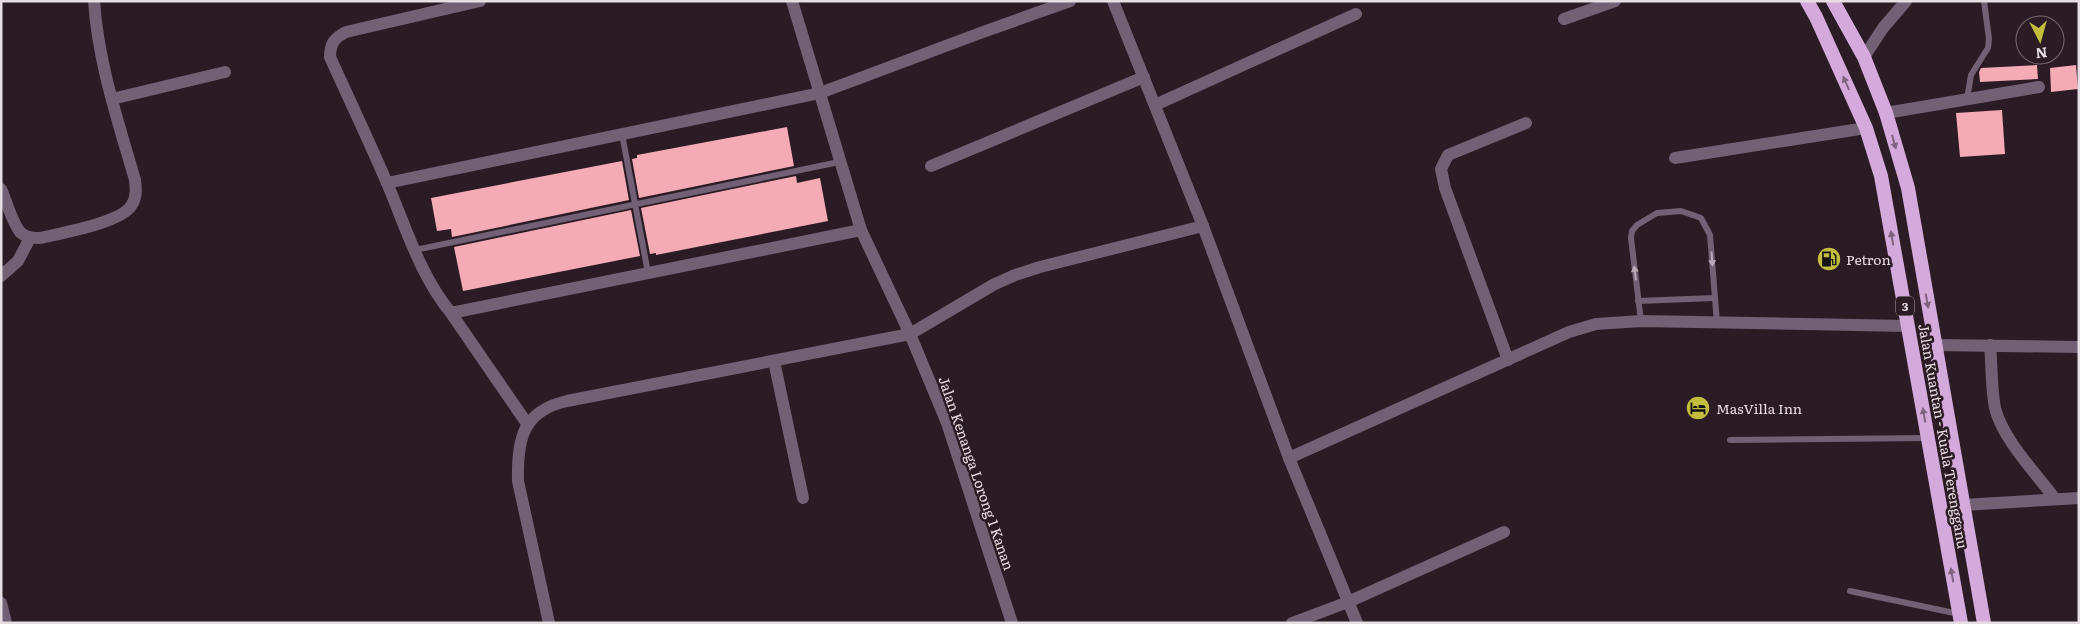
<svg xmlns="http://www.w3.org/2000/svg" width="2080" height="624" viewBox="0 0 2080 624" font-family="Literata,serif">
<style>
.building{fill:#f4abb5}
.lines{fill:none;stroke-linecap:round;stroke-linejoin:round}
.service{stroke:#726075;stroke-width:6}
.minor{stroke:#726075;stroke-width:12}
.tertiary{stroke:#726075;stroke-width:12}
.trunk{stroke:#d4aadc;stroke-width:14}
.oneway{fill:#806280}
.oneway2{fill:#b9abb6}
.labels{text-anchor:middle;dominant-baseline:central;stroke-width:5;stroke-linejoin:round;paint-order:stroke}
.shield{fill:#2b1b24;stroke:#afa3a9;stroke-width:1}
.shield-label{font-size:12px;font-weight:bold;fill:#e8dde2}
.poi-label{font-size:14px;fill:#e8dde2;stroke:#2b1b24;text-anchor:start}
.street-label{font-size:14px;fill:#e8dde2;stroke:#2b1b24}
</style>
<rect width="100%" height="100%" fill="#2b1b24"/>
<g class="building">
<polygon points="2037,65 2038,79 1980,82 1979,72 1981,68"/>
<polygon points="2076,65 2078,89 2051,92 2050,68"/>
<polygon points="2002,110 2005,154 1960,157 1956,113"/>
<polygon points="787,127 794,166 639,198 632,159 637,158 637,155"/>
<polygon points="622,161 629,200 452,237 451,229 437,231 431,198"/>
<polygon points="796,176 797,183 820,178 828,221 656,255 656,253 650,254 641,208"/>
<polygon points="631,210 640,256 463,291 454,247"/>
</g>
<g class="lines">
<g class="service">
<polyline points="1967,99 1971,75 1988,48 1989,39 1984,1"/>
<polyline points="622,134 648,273"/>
<polyline points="415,250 839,162"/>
<polyline points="1638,301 1714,298"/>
<polyline points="1641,321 1631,238 1632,231 1637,225 1657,213 1681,211 1701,218 1710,235 1717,323"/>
<polyline points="1730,440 1928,438"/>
<polyline points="1850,591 1959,614"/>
</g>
<g class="minor">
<path d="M480,1L346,32C334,38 330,44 330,57C349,99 369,141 387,183C406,227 420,276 451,313L861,230"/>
<polyline points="792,1 861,230 910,334 947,423 1012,623"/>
<polyline points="1113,1 1203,226 1289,458 1357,623"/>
<polyline points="1564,19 1615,1"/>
<polyline points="1864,57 1883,28 1906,1"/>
<polyline points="112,99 225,72"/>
<polyline points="1155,105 1356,14"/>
<polyline points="1886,113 2039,87"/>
<polyline points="1675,158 1866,128"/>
<polyline points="931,166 1144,77"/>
<polyline points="387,183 820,93 983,32 1070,1"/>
<path d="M1,189C6,200 13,225 21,233C27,238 34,238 40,238C61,233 120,223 131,206C137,198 136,189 135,180C118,121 98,62 94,1"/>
<polyline points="1,276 18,261 30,238"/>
<polyline points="451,313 528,425"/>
<polyline points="1935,345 2079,347"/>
<path d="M1990,345C1992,366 1991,388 1995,408C2003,440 2036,473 2055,499"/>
<polyline points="1508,360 1445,188 1441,169 1448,155 1526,123"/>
<polyline points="774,361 803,498"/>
<polyline points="1289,458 1569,332 1596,324 1641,321 1908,326"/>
<path d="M549,623L518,481C517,440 522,411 567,401L910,334L993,285L1015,275L1040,267L1203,226"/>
<polyline points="1292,623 1348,602 1504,532"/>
</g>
<g class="tertiary">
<polyline points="1963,505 2079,498"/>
<polyline points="1,603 6,623"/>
</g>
<g class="trunk">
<polyline points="1807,1 1816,17 1866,128 1881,176 1961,623"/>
<polyline points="1833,1 1864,57 1886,113 1908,188 1984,623"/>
</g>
</g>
<defs><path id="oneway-solid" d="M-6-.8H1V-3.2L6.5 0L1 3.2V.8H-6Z" transform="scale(1.25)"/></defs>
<g class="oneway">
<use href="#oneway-solid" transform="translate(1846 83) rotate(-114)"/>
<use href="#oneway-solid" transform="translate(1894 142) rotate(74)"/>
<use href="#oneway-solid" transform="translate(1892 238) rotate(-100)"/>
<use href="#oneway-solid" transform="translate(1927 301) rotate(80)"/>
<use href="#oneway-solid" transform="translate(1924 415) rotate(-100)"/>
<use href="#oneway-solid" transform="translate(1952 575) rotate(-100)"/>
</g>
<g class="oneway2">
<use href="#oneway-solid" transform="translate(1712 259) rotate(86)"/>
<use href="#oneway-solid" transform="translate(1635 273) rotate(-97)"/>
</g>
<defs>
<g id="fuel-disc" transform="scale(1.25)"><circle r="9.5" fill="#c3bd3e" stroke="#2b1b24"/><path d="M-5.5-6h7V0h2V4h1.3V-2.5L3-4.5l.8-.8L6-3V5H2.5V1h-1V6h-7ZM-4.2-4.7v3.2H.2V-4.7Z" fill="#111"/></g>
<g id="hotel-disc" transform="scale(1.25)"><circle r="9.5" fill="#c3bd3e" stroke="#2b1b24"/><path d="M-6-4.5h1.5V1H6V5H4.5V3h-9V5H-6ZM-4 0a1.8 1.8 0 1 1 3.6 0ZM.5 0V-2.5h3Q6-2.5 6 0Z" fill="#111"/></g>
</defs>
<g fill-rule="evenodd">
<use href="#fuel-disc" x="1829" y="259"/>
<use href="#hotel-disc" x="1698" y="408"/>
</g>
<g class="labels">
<rect class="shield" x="1896" y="296.5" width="18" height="19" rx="4"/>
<g class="shield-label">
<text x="1905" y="306">3</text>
</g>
<g class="poi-label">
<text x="1846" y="259">Petron</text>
<text x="1716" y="408">MasVilla Inn</text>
</g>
<g class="street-label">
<text transform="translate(1944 436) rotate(80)">Jalan Kuantan - Kuala Terengganu</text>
<text transform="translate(977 473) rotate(71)">Jalan Kenanga Lorong 1 Kanan</text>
</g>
</g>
<rect width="2080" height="624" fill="none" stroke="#e8dde2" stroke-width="5"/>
<g transform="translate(2040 40) rotate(174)"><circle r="24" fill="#2b1b24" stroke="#776970"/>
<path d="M0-4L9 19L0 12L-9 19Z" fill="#c3bd3e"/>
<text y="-8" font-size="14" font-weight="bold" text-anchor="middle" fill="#e8dde2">N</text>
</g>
</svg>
